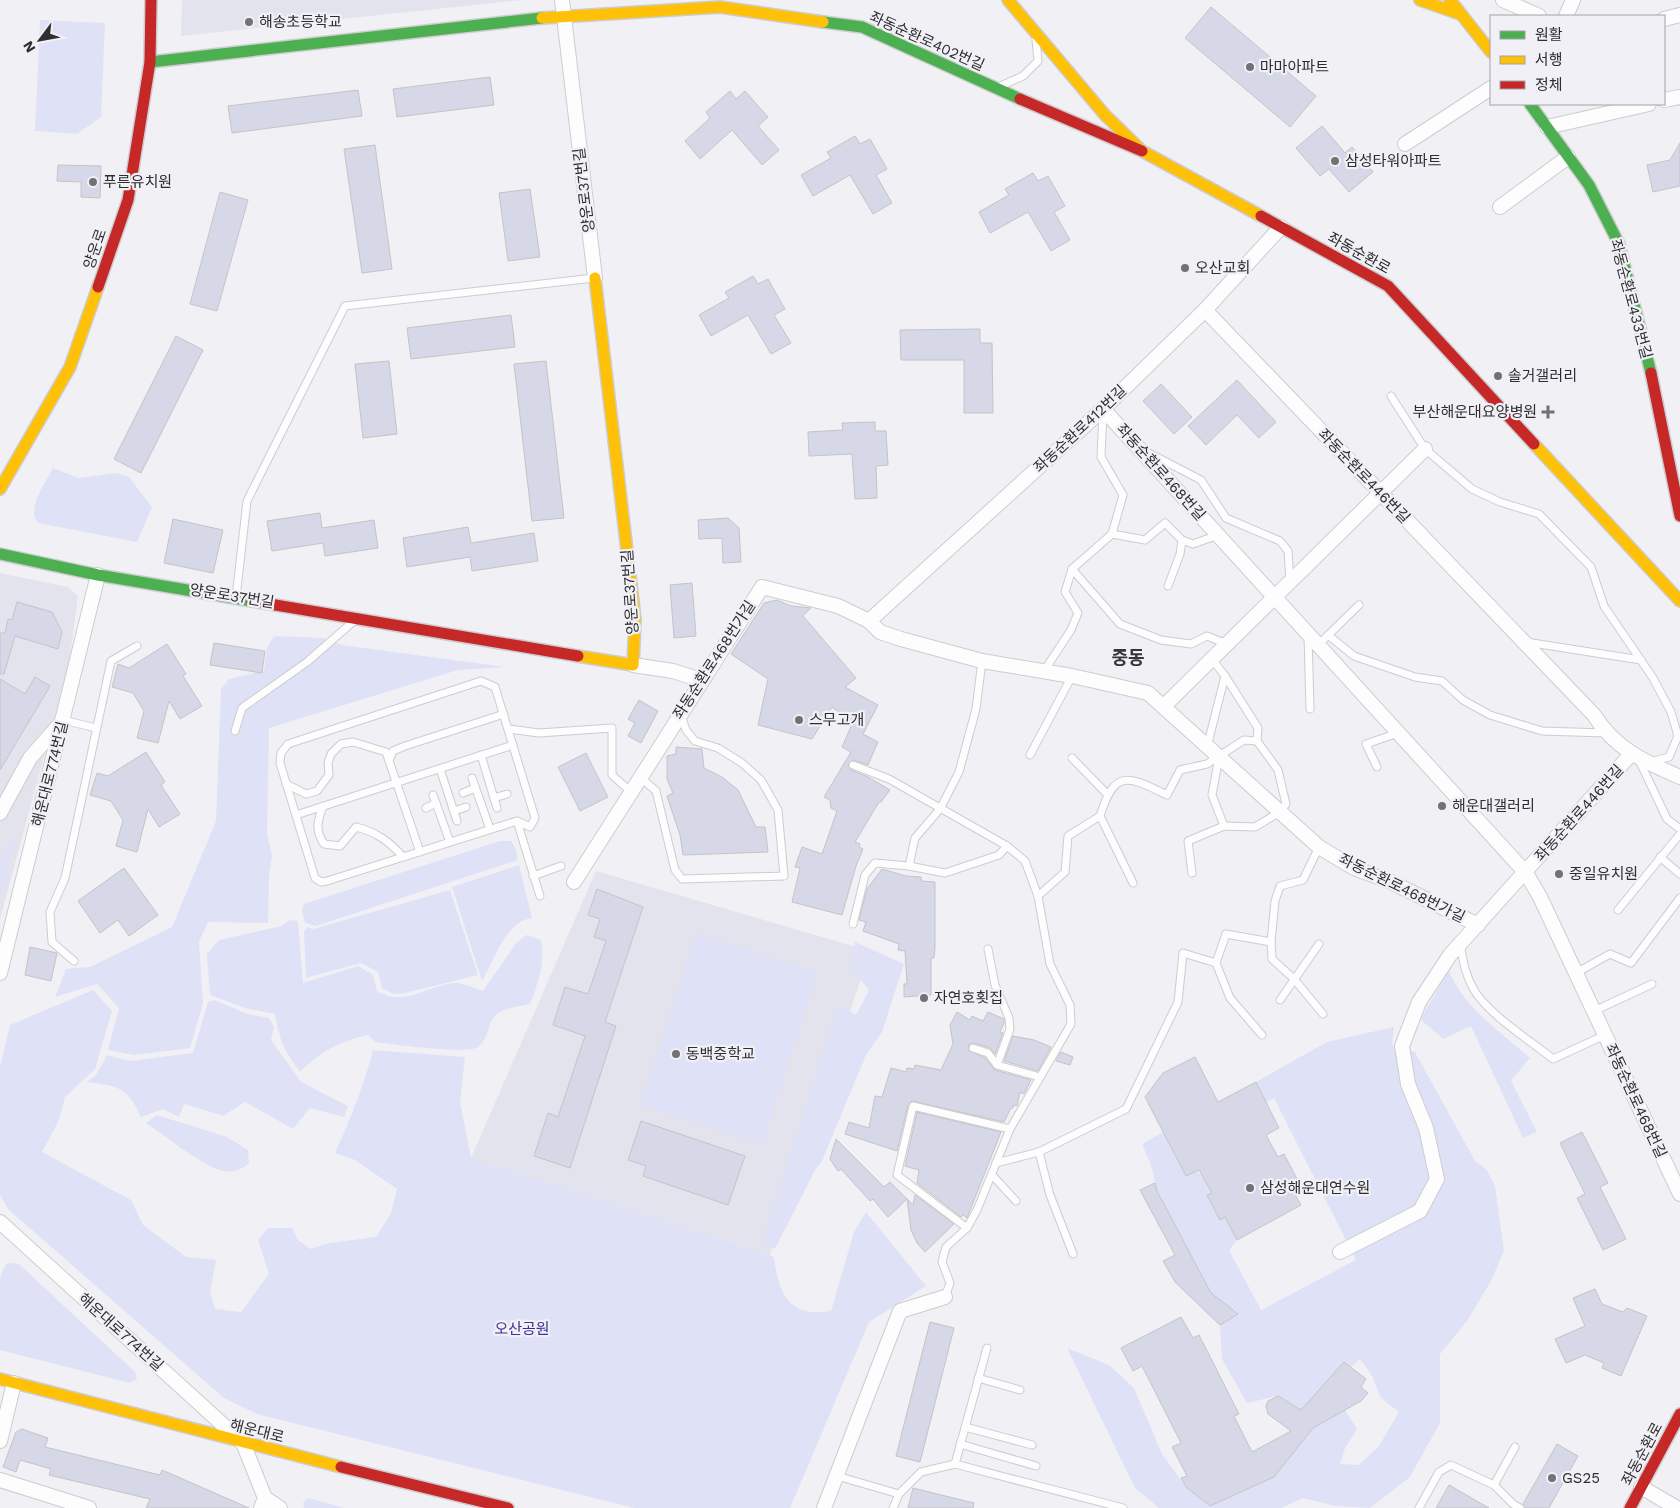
<svg xmlns="http://www.w3.org/2000/svg" width="1680" height="1508" viewBox="0 0 1680 1508" font-family="'Work Sans','Noto Sans KR',sans-serif">
<style>
.built{fill:#e2e3ec}
.green{fill:#dfe1f6}
.building{fill:#d6d7e7;stroke:#c4c4c7}
.lines{fill:none;stroke-linecap:round;stroke-linejoin:round}
.lane-casing{stroke:#cdcdd0;stroke-width:9}
.street-casing{stroke:#cdcdd0;stroke-width:16}
.fast-casing{stroke:#cdcdd0;stroke-width:14}
.slow-casing{stroke:#cdcdd0;stroke-width:14}
.jam-casing{stroke:#cdcdd0;stroke-width:14}
.lane{stroke:#fdfdfe;stroke-width:7}
.street{stroke:#fdfdfe;stroke-width:14}
.fast{stroke:#4caf50;stroke-width:11}
.slow{stroke:#ffc107;stroke-width:11}
.jam{stroke:#c62828;stroke-width:11}
.poi-dot{fill:#727275;stroke:#f0f0f6;stroke-width:2}
.labels{text-anchor:middle;dominant-baseline:central;stroke-width:4.5;stroke-linejoin:round;paint-order:stroke}
.poi-label{font-size:15px;fill:#2e2e30;stroke:#f0f0f6;text-anchor:start}
.street-label{font-size:15px;fill:#2e2e30;stroke:#f0f0f6}
.park-label{font-size:15px;fill:#3c3295;stroke:#f0f0f6}
.quarter-label{font-size:18px;font-weight:bold;fill:#35353a;stroke:#f0f0f6}
</style>
<rect width="100%" height="100%" fill="#f1f1f5"/>
<g class="built">
<polygon points="182,0 523,0 181,36"/>
<polygon points="0,573 68,587 78,596 69,664 0,919"/>
<polygon points="596,871 870,951 770,1255 471,1158"/>
</g>
<g class="green">
<polygon points="40,20 105,23 101,117 77,134 35,131"/>
<path d="M53,468L79,478L116,473L129,477L152,507L137,542L38,523C26,509 46,482 53,468Z"/>
<polygon points="274,636 324,638 342,645 505,667 458,670 269,728 267,834 272,856 269,876 268,923 208,922 199,942 203,1003 190,1048 134,1055 108,1050 119,1008 97,984 55,997 66,969 90,967 172,927 216,821 221,689 229,679 264,671 267,648"/>
<polygon points="11,837 15,840 0,897 0,860"/>
<polygon points="500,841 511,841 516,849 518,860 316,926 305,923 302,910 304,904"/>
<path d="M519,865L532,918C506,921 494,960 482,981L452,887Z"/>
<polygon points="450,890 478,975 405,993 393,994 382,988 378,972 361,963 306,978 304,932 307,927 313,929"/>
<path d="M290,920L298,921L303,983L358,966L373,975L377,991C407,1008 427,984 457,983C464,983 475,989 483,991L517,942L527,935L541,940C546,961 538,984 530,1004C521,1006 509,1007 500,1012C487,1018 490,1039 478,1047C468,1055 392,1044 375,1042L368,1035C340,1041 320,1052 300,1072C283,1048 280,1042 275,1014L245,1008L210,995L207,954L219,940L282,926Z"/>
<polygon points="696,933 818,973 762,1145 640,1105"/>
<polygon points="855,942 904,964 882,1032 866,1055 821,1163 816,1168 775,1249 762,1243 837,1008 844,1008 856,1015 869,990 851,969"/>
<path d="M1449,971C1464,1008 1501,1032 1530,1058L1511,1081L1537,1132L1523,1138L1471,1026L1443,1039L1420,1019Z"/>
<path d="M93,990L112,1011L95,1069L65,1097L59,1120L42,1152L131,1200L143,1225L186,1257L216,1260L210,1292L215,1309L241,1312L269,1274L258,1240L268,1228H292L298,1240L311,1249L329,1243L376,1237L391,1213L397,1189L355,1160L335,1153C350,1119 364,1086 373,1050L465,1057L460,1102L471,1158L770,1255L774,1258C779,1294 789,1318 831,1311L854,1232L866,1212L926,1286L869,1322L790,1508H634L257,1414L224,1398L9,1210L0,1195V1067L10,1025Z"/>
<path d="M215,1000L247,1014L269,1018L274,1027L271,1040L301,1082L348,1106L344,1117L310,1108L293,1129L245,1102L223,1116L184,1104L179,1117L163,1109L141,1117C127,1087 119,1086 87,1082L96,1075L107,1055L130,1061L193,1053L208,1002Z"/>
<polygon points="1394,1027 1392,1045 1415,1052 1475,1161 1487,1170 1495,1186 1504,1251 1491,1281 1467,1321 1440,1354 1440,1423 1410,1477 1370,1508 1335,1506 1303,1498 1281,1508 1159,1508 1135,1488 1067,1348 1109,1365 1134,1388 1162,1454 1186,1487 1210,1506 1274,1477 1313,1428 1345,1410 1357,1429 1345,1448 1340,1464 1359,1465 1379,1446 1399,1412 1381,1398 1372,1376 1360,1359 1301,1410 1278,1396 1247,1403 1222,1359 1220,1325 1238,1314 1211,1293 1157,1191 1151,1165 1142,1144 1163,1132 1186,1176 1196,1171 1202,1175 1212,1193 1207,1196 1220,1219 1225,1217 1237,1240 1229,1250 1261,1310 1356,1260 1274,1098 1266,1102 1256,1082 1327,1042"/>
<path d="M157,1115L227,1137L248,1150L249,1163C243,1169 234,1173 224,1171C207,1169 162,1134 146,1123Z"/>
<polygon points="13,1263 19,1264 135,1372 137,1379 130,1383 0,1350 0,1277 6,1264"/>
<polygon points="308,1498 344,1508 304,1508 303,1503"/>
</g>
<g class="building">
<polygon points="1211,7 1316,96 1290,127 1185,38"/>
<polygon points="490,77 494,105 397,117 393,89"/>
<polygon points="358,90 362,116 232,133 228,106"/>
<polygon points="730,91 736,99 745,91 768,117 758,126 779,150 762,165 732,130 700,159 685,141 710,118 706,112"/>
<polygon points="1322,126 1345,153 1352,147 1373,172 1349,192 1329,169 1320,176 1296,148"/>
<polygon points="855,136 860,144 870,139 887,169 876,175 892,203 873,214 850,175 813,196 801,175 831,158 827,152"/>
<polygon points="1680,143 1680,186 1653,192 1647,165 1670,160"/>
<polygon points="375,145 392,269 362,273 344,149"/>
<polygon points="58,165 101,166 100,198 81,197 81,182 57,181"/>
<polygon points="1033,173 1038,181 1048,176 1065,206 1054,212 1070,240 1051,251 1028,212 990,233 979,212 1009,195 1005,189"/>
<polygon points="530,189 540,257 508,261 499,193"/>
<polygon points="220,192 248,200 217,311 190,304"/>
<polygon points="753,276 758,284 768,279 785,309 774,315 791,343 771,354 748,315 711,336 699,315 729,298 725,292"/>
<polygon points="511,315 515,347 411,359 407,328"/>
<polygon points="980,329 980,343 992,343 993,413 964,413 964,360 901,360 900,330"/>
<polygon points="176,336 203,350 141,473 114,459"/>
<polygon points="389,361 397,434 363,438 355,364"/>
<polygon points="546,361 564,518 532,521 514,364"/>
<polygon points="1237,380 1276,422 1259,438 1237,415 1206,445 1188,426"/>
<polygon points="1161,384 1192,417 1174,434 1143,401"/>
<polygon points="875,422 875,431 886,431 888,465 876,466 877,498 855,499 852,454 809,456 808,432 843,430 842,423"/>
<polygon points="320,513 322,528 374,520 378,548 325,556 323,543 272,551 267,521"/>
<polygon points="728,518 739,528 741,562 723,563 722,538 699,539 698,520"/>
<polygon points="173,519 223,530 213,573 164,563"/>
<polygon points="468,527 471,543 534,533 538,561 472,571 470,557 407,567 403,538"/>
<polygon points="692,583 696,636 674,638 670,585"/>
<polygon points="777,600 791,606 811,608 803,616 856,678 845,687 878,705 863,734 878,742 868,765 853,760 848,765 851,770 868,777 890,790 881,802 879,802 855,842 860,844 859,847 863,849 856,866 842,915 792,902 800,868 795,867 802,847 822,854 837,811 831,808 830,800 824,797 851,752 842,747 853,722 832,707 812,739 758,725 768,679 731,654 764,603"/>
<polygon points="17,602 52,612 62,632 58,649 15,636 4,674 0,674 0,633 5,633 8,619 12,620"/>
<polygon points="214,643 265,651 262,673 210,665"/>
<polygon points="167,644 186,674 183,676 202,706 180,719 169,701 158,743 137,738 144,711 133,693 112,687 118,664 129,668"/>
<polygon points="35,677 50,686 0,770 0,679 25,694"/>
<polygon points="639,700 658,711 641,743 628,736 635,723 628,719"/>
<polygon points="676,747 702,749 704,768 722,777 738,790 756,827 765,827 768,852 683,855 680,835 667,796 673,793 667,779 667,756 676,754"/>
<polygon points="146,752 165,782 161,785 180,814 159,827 148,809 137,852 116,846 123,820 111,801 90,795 97,773 108,776"/>
<polygon points="586,753 608,797 580,811 558,767"/>
<polygon points="124,868 158,915 129,936 118,920 100,933 78,901"/>
<polygon points="882,869 906,876 921,877 921,881 935,882 935,948 934,958 931,958 931,995 904,997 904,984 907,984 905,951 898,950 899,944 863,931 866,922 859,920 867,889"/>
<polygon points="597,889 643,907 605,1022 616,1026 570,1168 534,1156 548,1113 558,1117 585,1036 553,1025 565,987 588,994 606,941 594,937 600,919 588,915"/>
<polygon points="30,947 57,953 51,981 25,975"/>
<polygon points="957,1012 970,1020 972,1016 983,1021 988,1012 1004,1019 1004,1023 1000,1032 1003,1033 995,1054 990,1048 974,1043 969,1044 968,1050 985,1058 995,1070 1031,1080 1024,1094 1020,1092 1017,1106 1013,1105 1013,1108 1011,1108 1004,1122 912,1101 908,1105 897,1151 845,1134 849,1122 869,1128 875,1096 882,1097 891,1068 906,1072 907,1068 914,1069 915,1065 941,1070 953,1044 950,1025"/>
<polygon points="1013,1036 1034,1040 1051,1047 1038,1071 1004,1061"/>
<polygon points="1061,1052 1073,1057 1070,1065 1056,1061"/>
<polygon points="1195,1057 1218,1102 1256,1082 1279,1128 1266,1135 1278,1157 1284,1154 1297,1179 1289,1184 1301,1205 1237,1240 1225,1217 1220,1220 1207,1195 1212,1193 1199,1170 1186,1176 1145,1097 1163,1073"/>
<polygon points="917,1112 1001,1132 967,1218 963,1215 961,1217 917,1183 919,1170 905,1166"/>
<polygon points="641,1121 745,1156 728,1205 643,1176 646,1166 628,1160"/>
<polygon points="1582,1132 1608,1183 1600,1187 1626,1239 1603,1250 1577,1198 1585,1194 1560,1143"/>
<polygon points="836,1139 884,1187 890,1182 907,1199 888,1217 873,1199 870,1201 841,1169 838,1171 830,1159"/>
<polygon points="1155,1183 1157,1191 1211,1293 1238,1314 1220,1325 1175,1282 1163,1261 1175,1255 1140,1190"/>
<polygon points="915,1195 954,1224 925,1252 917,1243 911,1230 907,1199 913,1205"/>
<polygon points="1595,1289 1602,1304 1623,1312 1627,1308 1647,1316 1621,1376 1602,1368 1604,1363 1585,1355 1566,1363 1555,1339 1585,1326 1573,1298"/>
<polygon points="1181,1317 1193,1338 1199,1335 1239,1414 1234,1416 1252,1452 1291,1431 1268,1414 1266,1406 1268,1401 1278,1396 1301,1410 1344,1362 1366,1379 1361,1387 1368,1393 1361,1401 1313,1428 1274,1477 1210,1506 1186,1487 1181,1478 1187,1476 1172,1447 1181,1443 1142,1366 1133,1371 1121,1348"/>
<polygon points="930,1322 954,1328 920,1462 896,1456"/>
<polygon points="22,1429 48,1438 45,1447 160,1475 162,1470 249,1508 146,1508 150,1499 49,1475 51,1469 20,1460 16,1472 3,1467 16,1432"/>
<polygon points="1557,1444 1578,1456 1549,1508 1525,1508 1523,1504"/>
<polygon points="1449,1485 1489,1508 1436,1508"/>
<polygon points="913,1488 974,1503 973,1508 908,1508"/>
</g>
<g class="lines">
<g class="lane-casing">
<g id="lane">
<polyline points="998,87 1023,76 1038,61 1036,40"/>
<polyline points="1391,396 1425,449 1472,489 1500,502 1539,514 1591,567 1604,606 1653,678 1671,712 1678,736 1669,757 1650,762"/>
<polyline points="1103,411 1101,457 1123,495 1112,534"/>
<polyline points="1147,452 1201,480 1226,518 1280,541 1288,551 1290,582"/>
<polyline points="1218,535 1193,544 1182,540 1165,523 1145,540 1112,534 1072,569 1120,624 1161,640 1191,644 1207,636 1227,644"/>
<polyline points="1168,586 1180,554 1182,540"/>
<polyline points="236,597 247,501 345,306 594,278"/>
<polyline points="1308,635 1310,709"/>
<polyline points="1328,635 1354,656 1415,677 1442,681 1463,700 1490,715 1542,731 1605,733"/>
<polyline points="1526,642 1641,660"/>
<polyline points="1318,645 1359,605"/>
<polyline points="1044,671 1071,630 1078,613 1065,592 1072,569"/>
<polygon points="481,681 495,687 535,818 530,827 517,821 327,881 321,882 315,878 280,763 281,753 288,744"/>
<polyline points="63,720 96,728"/>
<polyline points="509,729 539,733 612,728 612,775 630,791"/>
<polyline points="235,731 242,708 307,662 355,620"/>
<polyline points="1207,747 1225,676 1212,659"/>
<polyline points="481,755 497,808"/>
<polyline points="1030,755 1072,676"/>
<polyline points="1219,757 1212,795 1224,826"/>
<polyline points="1072,758 1107,794"/>
<polyline points="1639,760 1667,819 1680,829"/>
<polyline points="389,761 393,751 405,746 504,714"/>
<polyline points="853,765 889,779 1007,846 1025,861 1038,896 1050,964 1070,1005 1071,1024 1010,1129 977,1210 967,1228 946,1247 942,1262 950,1283 945,1297"/>
<polyline points="1377,767 1366,744 1398,733"/>
<polyline points="440,769 457,821"/>
<polyline points="640,777 656,791 675,870 682,879 784,876 778,810 761,780 742,763 718,748 695,741 686,730 681,716"/>
<polyline points="472,778 490,829"/>
<polyline points="286,784 306,794 317,791 329,775 328,763 331,754 341,744 353,742 386,752 420,852"/>
<polyline points="463,793 475,788"/>
<polyline points="433,795 450,842"/>
<polyline points="494,798 507,794"/>
<path d="M323,806C317,822 315,830 324,844L340,846L356,827C376,832 389,841 403,857"/>
<polyline points="426,808 436,803"/>
<polyline points="454,811 466,807"/>
<polyline points="296,815 513,745"/>
<polyline points="1100,816 1133,883"/>
<polyline points="517,821 540,896"/>
<polyline points="1660,857 1680,874"/>
<polyline points="909,866 915,838 940,809 959,772 976,709 982,661"/>
<polyline points="1192,873 1188,841 1224,826 1255,827 1280,812 1286,804 1278,770 1257,741 1258,728 1225,676"/>
<polyline points="533,876 561,866"/>
<path d="M1038,896L1065,872L1068,836L1100,816C1115,768 1128,776 1167,795L1180,770L1207,764L1244,740L1257,741"/>
<polyline points="1618,910 1680,834"/>
<polyline points="853,924 865,875 875,863 909,866 945,873 999,855 1007,846"/>
<polyline points="1271,942 1272,959 1294,979 1323,1014"/>
<path d="M1460,944C1463,960 1465,974 1473,988C1486,1013 1531,1041 1553,1059L1605,1035"/>
<polyline points="988,949 995,985 1009,1018 1010,1029 997,1065"/>
<polyline points="74,961 52,942 50,912 65,878 111,661 137,646"/>
<polyline points="1216,963 1230,998 1262,1035"/>
<polyline points="1576,973 1610,954 1631,963 1680,898"/>
<polyline points="1280,1000 1319,944"/>
<polyline points="1594,1011 1652,984"/>
<polyline points="973,1048 988,1053 997,1065 1040,1077"/>
<polyline points="1039,1152 1050,1195 1073,1254"/>
<polyline points="996,1163 1039,1152 1126,1109 1178,1002 1183,953 1216,963 1226,934 1271,942 1275,901 1280,886 1303,880 1319,847"/>
<polyline points="992,1175 1016,1201"/>
<polyline points="967,1228 897,1175 913,1106 1010,1129"/>
<polyline points="978,1378 1020,1390"/>
<polyline points="965,1427 1032,1445"/>
<polyline points="960,1444 1036,1466"/>
<polyline points="955,1464 1123,1508"/>
<polyline points="837,1476 899,1494 921,1472 955,1464 987,1348"/>
<polyline points="1494,1485 1515,1447"/>
<polyline points="893,1508 899,1494"/>
<polyline points="1419,1508 1439,1472 1451,1465 1494,1485 1513,1504 1520,1508"/>
</g>
</g>
<g class="street-casing">
<g id="street">
<polyline points="562,0 595,278"/>
<polyline points="1503,0 1539,16"/>
<polyline points="1566,16 1573,0"/>
<polyline points="1664,19 1680,15"/>
<polyline points="1664,100 1680,97"/>
<polyline points="1547,127 1649,104"/>
<polyline points="1405,144 1491,88"/>
<polyline points="1500,207 1568,157"/>
<path d="M1205,310L1594,715C1615,749 1645,762 1680,777"/>
<polyline points="1103,409 1526,873 1540,897 1680,1194"/>
<polyline points="869,621 1103,409 1205,310 1281,227"/>
<polyline points="633,665 673,671 701,680"/>
<polyline points="1163,707 1425,449"/>
<polyline points="0,813 30,758 61,723"/>
<polyline points="574,882 762,587 838,606 869,621 880,632 901,639 982,661 1072,676 1148,693 1319,847 1354,868 1391,882 1478,925"/>
<polyline points="0,973 98,575"/>
<polyline points="0,1222 243,1443 265,1498 261,1508"/>
<polyline points="1340,1252 1420,1211 1437,1179 1426,1128 1408,1084 1402,1046 1419,1002 1450,955 1632,753"/>
<polyline points="0,1441 14,1383"/>
<polyline points="0,1480 89,1508"/>
<polyline points="1641,1487 1677,1508"/>
<polyline points="265,1498 280,1508"/>
<polyline points="824,1508 900,1311 945,1297"/>
</g>
</g>
<g class="fast-casing">
<g id="fast">
<polyline points="823,22 862,27 1020,99"/>
<polyline points="150,62 542,18"/>
<polyline points="1530,104 1589,185 1619,244 1651,373"/>
<polyline points="0,554 98,575 252,601"/>
</g>
</g>
<g class="slow-casing">
<g id="slow">
<polyline points="1008,0 1105,115 1142,151 1261,216"/>
<polyline points="1420,0 1460,14"/>
<polyline points="1450,0 1491,52"/>
<polyline points="542,18 720,7 823,22"/>
<polyline points="1534,444 1680,601"/>
<polyline points="0,489 70,367 98,287"/>
<polyline points="578,656 633,665 635,619 595,278"/>
<polyline points="0,1379 341,1467"/>
</g>
</g>
<g class="jam-casing">
<g id="jam">
<polyline points="1020,99 1142,151"/>
<polyline points="1261,216 1388,286 1534,444"/>
<polyline points="98,287 128,200 150,62 151,0"/>
<polyline points="1651,373 1680,516"/>
<polyline points="252,601 578,656"/>
<polyline points="341,1467 508,1508"/>
<polyline points="1630,1508 1680,1414"/>
</g>
</g>
<use href="#lane" class="lane"/>
<use href="#street" class="street"/>
<use href="#fast" class="fast"/>
<use href="#slow" class="slow"/>
<use href="#jam" class="jam"/>
</g>
<g class="poi-dot">
<circle cx="249" cy="22" r="5"/>
<circle cx="1250" cy="67" r="5"/>
<circle cx="1335" cy="161" r="5"/>
<circle cx="93" cy="182" r="5"/>
<circle cx="1185" cy="268" r="5"/>
<circle cx="1498" cy="376" r="5"/>
<path d="M1545.5 404.5h5v5h5v5h-5v5h-5v-5h-5v-5h5z"/>
<circle cx="799" cy="720" r="5"/>
<circle cx="1442" cy="806" r="5"/>
<circle cx="1559" cy="874" r="5"/>
<circle cx="924" cy="998" r="5"/>
<circle cx="676" cy="1054" r="5"/>
<circle cx="1250" cy="1188" r="5"/>
<circle cx="1552" cy="1478" r="5"/>
</g>
<g class="labels">
<g class="poi-label">
<text x="259" y="22">해송초등학교</text>
<text x="1260" y="67">마마아파트</text>
<text x="1345" y="161">삼성타워아파트</text>
<text x="103" y="182">푸른유치원</text>
<text x="1195" y="268">오산교회</text>
<text x="1508" y="376">솔거갤러리</text>
<text x="1537" y="412" text-anchor="end">부산해운대요양병원</text>
<text x="809" y="720">스무고개</text>
<text x="1452" y="806">해운대갤러리</text>
<text x="1569" y="874">중일유치원</text>
<text x="934" y="998">자연호횟집</text>
<text x="686" y="1054">동백중학교</text>
<text x="1260" y="1188">삼성해운대연수원</text>
<text x="1562" y="1478">GS25</text>
</g>
<g class="street-label">
<text transform="translate(927 41) rotate(24)">좌동순환로402번길</text>
<text transform="translate(584 190) rotate(-97)">양운로37번길</text>
<text transform="translate(95 249) rotate(-71)">양운로</text>
<text transform="translate(1359 253) rotate(29)">좌동순환로</text>
<text transform="translate(1631 299) rotate(75)">좌동순환로433번길</text>
<text transform="translate(1080 429) rotate(-43)">좌동순환로412번길</text>
<text transform="translate(1161 472) rotate(48)">좌동순환로468번길</text>
<text transform="translate(1364 476) rotate(46)">좌동순환로446번길</text>
<text transform="translate(630 592) rotate(-94)">양운로37번길</text>
<text transform="translate(232 596) rotate(9)">양운로37번길</text>
<text transform="translate(714 660) rotate(-57)">좌동순환로468번가길</text>
<text transform="translate(50 774) rotate(-76)">해운대로774번길</text>
<text transform="translate(1579 813) rotate(-48)">좌동순환로446번길</text>
<text transform="translate(1402 888) rotate(26)">좌동순환로468번가길</text>
<text transform="translate(1636 1101) rotate(65)">좌동순환로468번길</text>
<text transform="translate(121 1332) rotate(42)">해운대로774번길</text>
<text transform="translate(257 1431) rotate(14)">해운대로</text>
<text transform="translate(1642 1454) rotate(-62)">좌동순환로</text>
</g>
<g class="park-label">
<text x="522" y="1329">오산공원</text>
</g>
<g class="quarter-label">
<text x="1128" y="657">중동</text>
</g>
</g>
<rect x="1490" y="15" width="175" height="90" fill="#f0f0f6" stroke="#a2a2a7"/>
<rect x="1500" y="31" width="25" height="8" fill="#4caf50" stroke="#a2a2a7"/>
<text x="1535" y="40" font-size="15" fill="#2e2e30">원활</text>
<rect x="1500" y="56" width="25" height="8" fill="#ffc107" stroke="#a2a2a7"/>
<text x="1535" y="65" font-size="15" fill="#2e2e30">서행</text>
<rect x="1500" y="81" width="25" height="8" fill="#c62828" stroke="#a2a2a7"/>
<text x="1535" y="90" font-size="15" fill="#2e2e30">정체</text>
<g transform="translate(40 40) rotate(238)" stroke="#f0f0f6" stroke-width="4" paint-order="stroke">
<path d="M0-4L9 19L0 12L-9 19Z" fill="#2e2e30"/>
<text y="-8" font-size="14" font-weight="bold" text-anchor="middle" fill="#2e2e30">N</text>
</g>
</svg>
